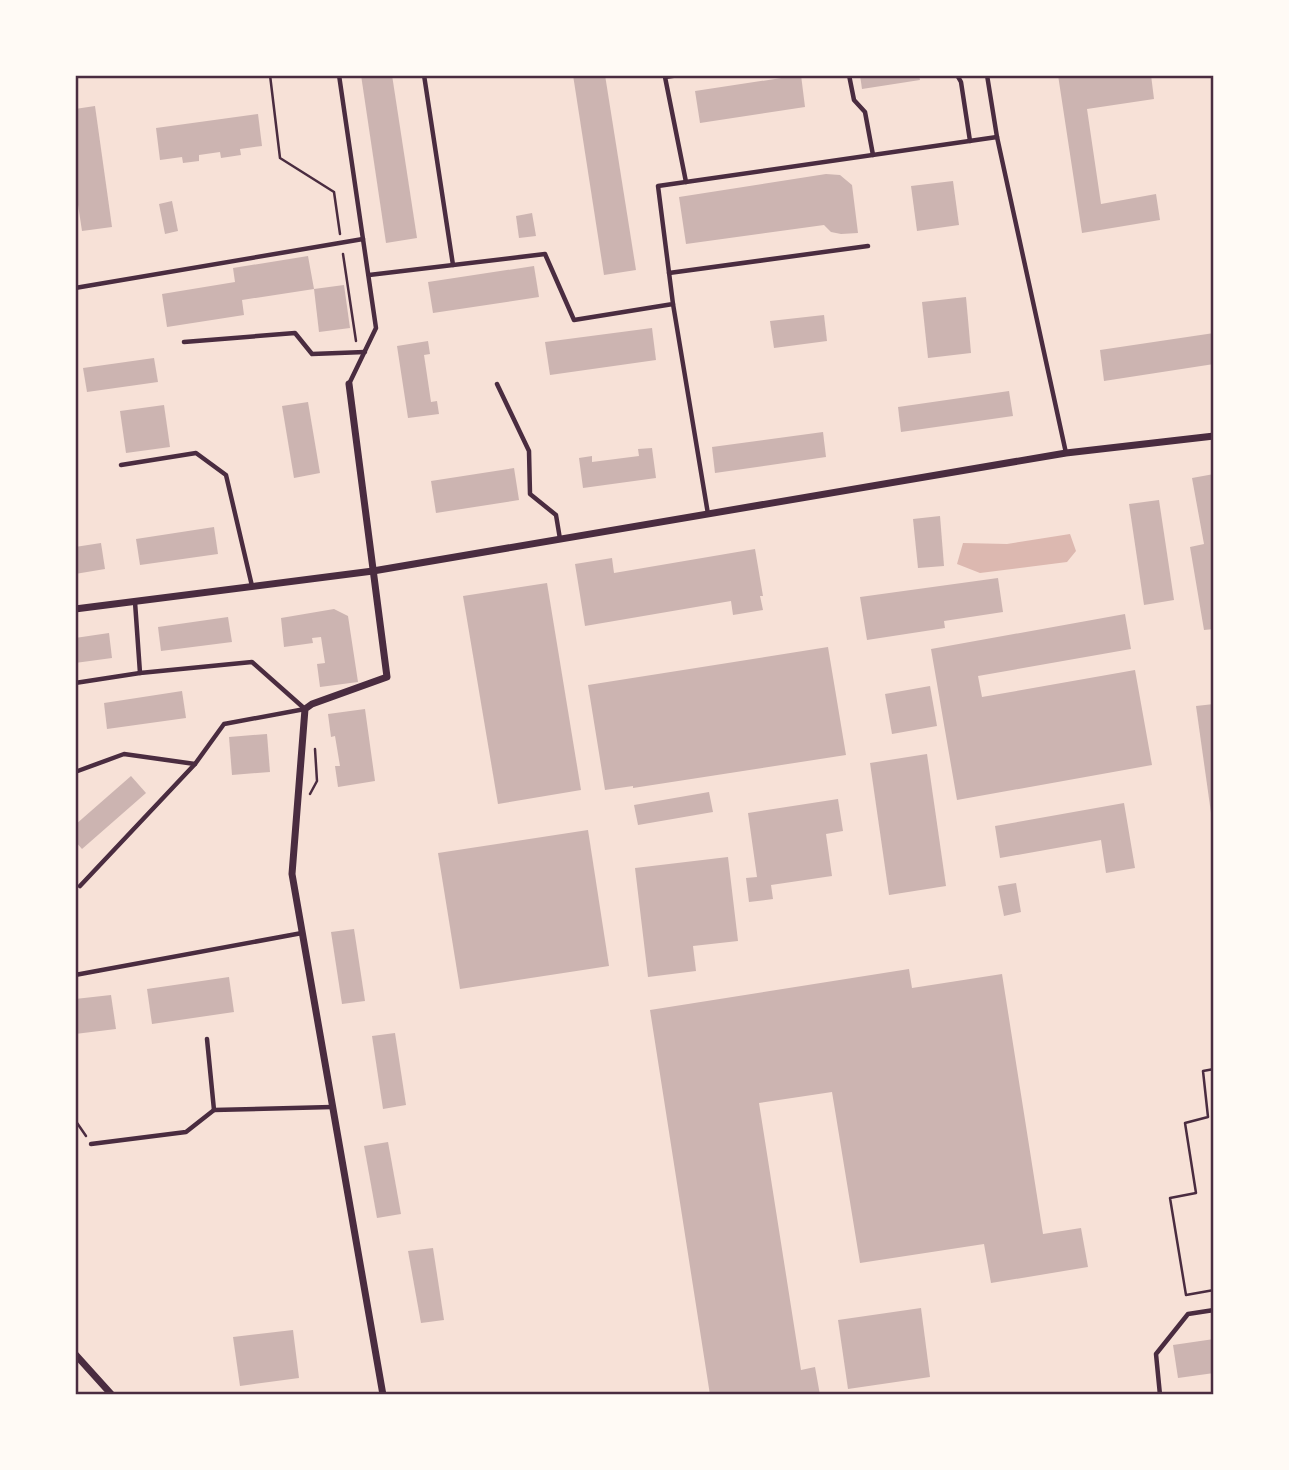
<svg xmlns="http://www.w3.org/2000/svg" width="1289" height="1470" viewBox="0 0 1289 1470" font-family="'IBM Plex Sans',sans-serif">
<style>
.water{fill:#dcb8b0}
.building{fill:#ccb4b1}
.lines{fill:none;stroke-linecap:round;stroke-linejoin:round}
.path{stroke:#4a2c40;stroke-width:2.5}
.service{stroke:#4a2c40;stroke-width:4.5}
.minor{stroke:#4a2c40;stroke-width:7}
.neatline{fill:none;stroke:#4a2c40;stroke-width:2.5}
</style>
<rect width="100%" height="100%" fill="#f7e1d7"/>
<polygon class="water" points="1070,534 1076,551 1067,562 980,573 957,564 963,543 1007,544"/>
<g class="building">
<polygon points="361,75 392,75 417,238 386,243"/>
<polygon points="573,75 605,75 636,270 604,275"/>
<polygon points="801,75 805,107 700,123 695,91"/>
<polygon points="860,75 919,75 920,80 862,89"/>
<polygon points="1058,75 1151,75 1154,99 1087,109 1101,204 1156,194 1160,220 1082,233"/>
<polygon points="95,106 112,227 82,231 75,185 75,109"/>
<polygon points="258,114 262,146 240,149 241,155 221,158 220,152 199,155 199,161 183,163 182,157 160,160 156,128"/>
<polygon points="826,174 840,175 852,185 858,233 841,234 831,232 824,225 686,244 679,197"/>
<polygon points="953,181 959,225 917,231 911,186"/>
<polygon points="172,201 178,231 165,234 159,204"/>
<polygon points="532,213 536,236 519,238 516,216"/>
<polygon points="308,256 314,289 242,300 244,315 167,327 162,294 235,282 233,268"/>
<polygon points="534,266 539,297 433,313 428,282"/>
<polygon points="344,285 350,328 319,332 314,289"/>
<polygon points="966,297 971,353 928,358 922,302"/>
<polygon points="824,315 827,341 774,348 770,321"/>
<polygon points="652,328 656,360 550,375 545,342"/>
<polygon points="1214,333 1214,364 1104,381 1100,350"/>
<polygon points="428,341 430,354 424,355 431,402 437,401 439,414 408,418 397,346"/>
<polygon points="154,358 158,382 87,392 83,368"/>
<polygon points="1009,391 1013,416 901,432 898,407"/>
<polygon points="308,402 320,473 294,478 282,406"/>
<polygon points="164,405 170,447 126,453 120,411"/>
<polygon points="823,432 826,457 715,473 712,447"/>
<polygon points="652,448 656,478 583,488 579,458 592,456 592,462 639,456 638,449"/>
<polygon points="514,468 519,500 436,513 431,481"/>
<polygon points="1214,474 1214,629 1204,630 1190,547 1204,544 1192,478"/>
<polygon points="1159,500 1174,600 1144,605 1129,504"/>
<polygon points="940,516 944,566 918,568 913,519"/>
<polygon points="214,527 218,554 140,565 136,539"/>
<polygon points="101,543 105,569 75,574 75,547"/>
<polygon points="755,549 763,596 760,596 763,610 733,615 731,601 585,626 575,564 612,558 614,573"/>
<polygon points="998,578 1003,612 944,621 945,628 867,640 860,597"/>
<polygon points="547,583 581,790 498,804 463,596"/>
<polygon points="334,609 348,616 358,682 320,687 317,664 325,663 321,637 312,638 313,643 284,647 281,618"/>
<polygon points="1125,614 1131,649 978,676 982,697 1135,670 1152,765 957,800 931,649"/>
<polygon points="228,617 232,642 161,651 158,627"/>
<polygon points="109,633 112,658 75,663 75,638"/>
<polygon points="828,647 846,755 633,788 633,786 605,790 588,685"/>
<polygon points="930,686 937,726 892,734 885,694"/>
<polygon points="182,691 186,718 107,729 104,703"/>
<polygon points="1214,704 1214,820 1212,820 1196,706"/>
<polygon points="365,709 375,781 338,787 335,766 340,766 335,736 331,737 328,714"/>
<polygon points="267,734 270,772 232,775 229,737"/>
<polygon points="927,754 946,886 889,895 870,763"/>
<polygon points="131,776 146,793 82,849 75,841 75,825"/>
<polygon points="709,792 713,812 638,825 634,805"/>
<polygon points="838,799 843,831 826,834 832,876 771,885 773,899 749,902 746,878 757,877 748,813"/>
<polygon points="1124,803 1135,868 1106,873 1101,840 1000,858 995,826"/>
<polygon points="588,830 609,966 460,989 438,853"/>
<polygon points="728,857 738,941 693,946 696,971 648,977 635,868"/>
<polygon points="1016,883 1021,912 1004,916 998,886"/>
<polygon points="354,929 365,1001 342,1004 331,932"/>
<polygon points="909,969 912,988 1002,974 1043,1234 1081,1228 1088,1267 991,1283 984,1244 860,1263 832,1092 759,1103 801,1370 815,1367 820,1395 710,1395 650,1010"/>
<polygon points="229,977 234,1012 152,1024 147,989"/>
<polygon points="111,995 116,1029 75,1034 75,999"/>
<polygon points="395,1033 406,1105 383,1109 372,1036"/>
<polygon points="388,1142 401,1214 377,1218 364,1146"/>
<polygon points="433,1248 444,1320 421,1323 408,1251"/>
<polygon points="921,1308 930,1377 848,1389 838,1320"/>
<polygon points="293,1330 299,1378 240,1386 233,1337"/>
<polygon points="1214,1339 1214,1373 1178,1378 1173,1345"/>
</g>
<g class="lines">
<g class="path">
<polyline points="270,75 280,158 334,192 340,234"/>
<polyline points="434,76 445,75"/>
<polyline points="343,254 356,341"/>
<polyline points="310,794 317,781 315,749"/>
<polyline points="1214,1069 1203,1071 1208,1117 1185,1123 1196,1193 1170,1198 1186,1295 1214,1290"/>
<polyline points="75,1120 86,1136"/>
</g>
<g class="service">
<polyline points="339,75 376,328 349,384"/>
<polyline points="424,75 453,265"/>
<polyline points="679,75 665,77 686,182"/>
<polyline points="849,75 854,100 865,112 873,155"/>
<polyline points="957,75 961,82 970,141"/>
<polyline points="987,75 997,137 1066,453"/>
<polyline points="669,273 868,246"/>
<polyline points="369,275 545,254 574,320 673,304 658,186 997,137"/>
<polyline points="75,288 363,239"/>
<polyline points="673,304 708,514"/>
<polyline points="184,342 295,333 312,354 365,352"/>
<polyline points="497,384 529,451 530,494 556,515 560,539"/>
<polyline points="121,465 196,453 226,475 252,586"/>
<polyline points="75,683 140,673"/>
<polyline points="75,772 124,754 195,764"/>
<polyline points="80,886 195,764 224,724 305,709 252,662 140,673 135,602"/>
<polyline points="75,975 302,933"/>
<polyline points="207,1039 214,1110 332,1107"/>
<polyline points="91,1144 186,1132 214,1110"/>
<polyline points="1160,1395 1156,1354 1188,1314 1214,1310"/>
</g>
<g class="minor">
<polyline points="349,384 387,677 312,704 305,709 292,874 383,1395"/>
<polyline points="75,609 373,571 1066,453 1214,436"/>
<polyline points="75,1354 112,1395"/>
</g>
</g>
<rect width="1289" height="1470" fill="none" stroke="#fffaf5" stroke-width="154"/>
<rect x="77" y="77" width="1135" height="1316" class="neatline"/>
</svg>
